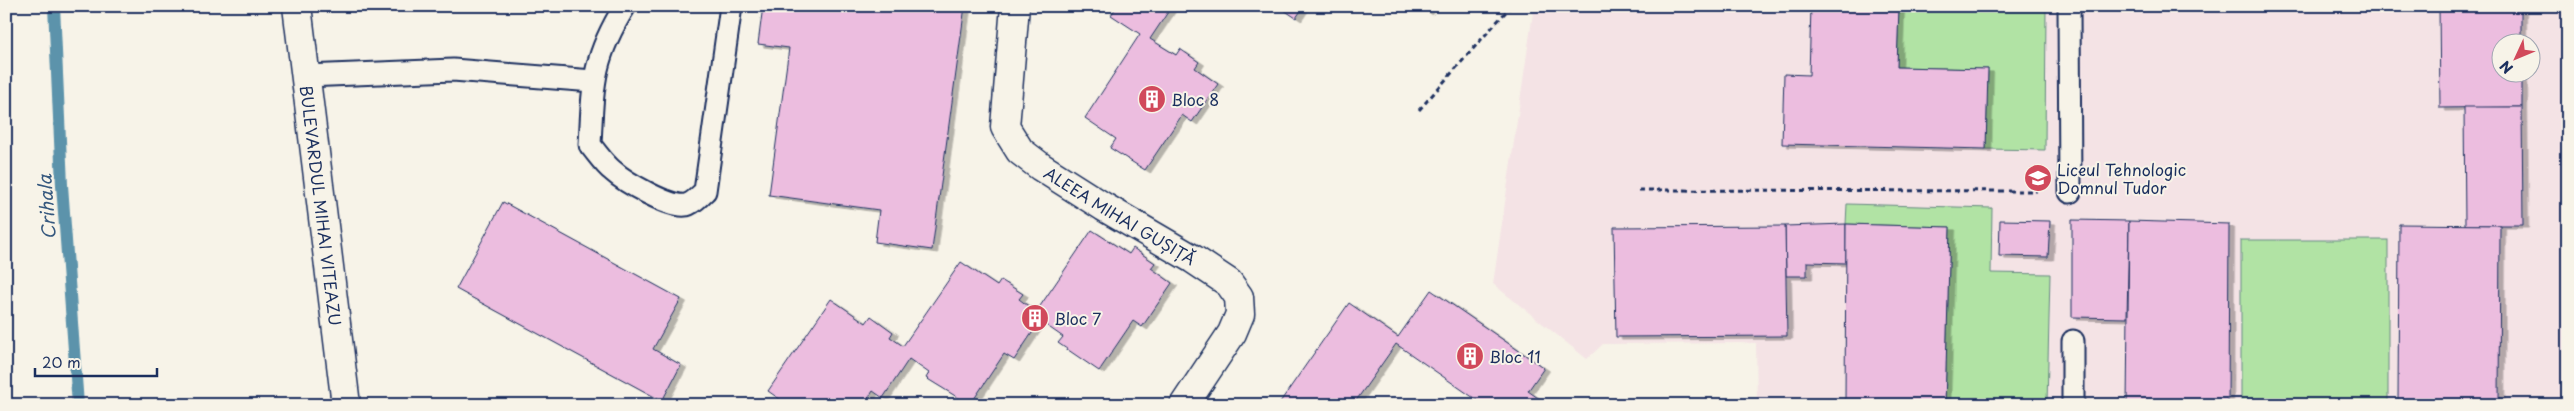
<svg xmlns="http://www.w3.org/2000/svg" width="2574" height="411" viewBox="0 0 2574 411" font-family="'Playpen Sans',sans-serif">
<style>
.built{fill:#f4e3e5;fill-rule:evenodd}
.green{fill:#b1e3a4;stroke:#668981}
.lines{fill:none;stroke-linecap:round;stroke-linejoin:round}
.stream{stroke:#5b93ab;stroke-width:12}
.building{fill:#ecbddf;stroke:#1b2f5e;filter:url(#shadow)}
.lane-casing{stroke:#1b2f5e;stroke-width:25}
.street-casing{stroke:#1b2f5e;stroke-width:31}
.secondary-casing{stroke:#1b2f5e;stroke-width:31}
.path{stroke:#1b2f5e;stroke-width:3;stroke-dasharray:5 4;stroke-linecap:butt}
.lane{stroke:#f7f3e8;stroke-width:21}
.street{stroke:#f7f3e8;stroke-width:28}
.secondary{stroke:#f7f3e8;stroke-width:28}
.labels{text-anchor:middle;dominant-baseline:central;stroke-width:4;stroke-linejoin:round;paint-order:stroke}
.poi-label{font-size:16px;fill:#1b2f5e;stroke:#f7f3e8;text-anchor:start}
.street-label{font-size:16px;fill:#1b2f5e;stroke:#f7f3e8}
.water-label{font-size:18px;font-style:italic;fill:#36587e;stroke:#f7f3e8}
</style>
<defs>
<filter id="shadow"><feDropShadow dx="5.5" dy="3" stdDeviation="0" flood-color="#0004"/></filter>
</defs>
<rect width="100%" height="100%" fill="#f7f3e8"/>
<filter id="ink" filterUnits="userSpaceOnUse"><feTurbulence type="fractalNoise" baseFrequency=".02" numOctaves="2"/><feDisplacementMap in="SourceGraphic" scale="10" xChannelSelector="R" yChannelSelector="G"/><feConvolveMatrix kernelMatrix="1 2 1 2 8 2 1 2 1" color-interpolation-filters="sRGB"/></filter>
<g filter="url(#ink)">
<path class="built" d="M1534,6H2568V405H1757L1756,343L1603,344L1587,359L1493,284ZM2502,42H2532V72H2502Z"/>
<g class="green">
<polygon points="1899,6 2046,6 2045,150 1986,149 1988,69 1897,67"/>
<polygon points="1847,204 1992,208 1991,273 2050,274 2047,405 1945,405 1950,227 1846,224"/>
<rect x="2241" y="240" width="147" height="165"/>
</g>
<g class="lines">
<polyline class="stream" points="54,6 62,185 78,405"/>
</g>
<g class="building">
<polygon points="763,6 965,6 932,250 875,242 879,210 769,195 789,48 758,44"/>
<polygon points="1172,6 1150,39 1176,55 1180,49 1199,62 1195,68 1218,84 1192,122 1182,115 1145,170 1110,148 1116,139 1085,118 1140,34 1111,15 1117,6"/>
<polygon points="1278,6 1304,6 1296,18"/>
<polygon points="1419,6 1430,6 1427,12"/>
<polygon points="1811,6 1899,6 1897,67 1988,69 1986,149 1782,144 1784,74 1809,75"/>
<polygon points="2439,6 2521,6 2521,42 2502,42 2502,72 2522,72 2522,107 2440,108"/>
<polygon points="2464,107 2522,107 2523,225 2465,225"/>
<polygon points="503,202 681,299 653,349 681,365 662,401 456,289"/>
<polygon points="2000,220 2050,221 2048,257 1999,256"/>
<polygon points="2072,220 2129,221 2127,318 2072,317"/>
<polygon points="2129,221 2229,224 2228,405 2127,405"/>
<polygon points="1846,224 1846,263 1807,262 1807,276 1786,276 1785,226"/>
<polygon points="1846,224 1950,227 1945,405 1845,405"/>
<polygon points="2399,224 2500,225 2499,405 2398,405"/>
<polygon points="1785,226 1787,336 1616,337 1614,227"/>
<polygon points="1092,230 1129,254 1133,248 1155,263 1151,268 1172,283 1142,327 1133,321 1099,371 1058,343 1063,337 1040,321 1014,360 1004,354 970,405 926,378 929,373 909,359 883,398 873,391 864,405 788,405 768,391 831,299 866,323 871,316 893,332 890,337 903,346 961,262 997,286 1001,280 1023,294 1019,299 1036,312"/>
<polygon points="1431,290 1544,368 1528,391 1548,405 1484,405 1396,344 1353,405 1278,405 1349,303 1398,337"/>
</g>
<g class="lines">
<g class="lane-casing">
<g id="lane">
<path d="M625,6C592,59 593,85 590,145C597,153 604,164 613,171C625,182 670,208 686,205C694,203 699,196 705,191L731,6"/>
<polyline points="2069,6 2070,192"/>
<polyline points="306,76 453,70 593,81"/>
<polyline points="2073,341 2073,405"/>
</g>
</g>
<g class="street-casing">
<g id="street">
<path id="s1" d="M1015,6L1005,127L1020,151L1041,167L1104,207L1193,259L1229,283L1239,297L1240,314L1232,333L1184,405"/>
</g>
</g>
<g class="secondary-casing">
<g id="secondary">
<path id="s2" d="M297,6L346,405"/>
</g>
</g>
<g class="path">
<polyline points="1419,110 1511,6"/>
<polyline points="1639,190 2037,191"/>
</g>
<use href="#lane" class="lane"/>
<use href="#street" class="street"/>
<use href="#secondary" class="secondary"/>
</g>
</g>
<defs>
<g id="building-disc" transform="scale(1.4375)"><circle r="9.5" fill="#d1495b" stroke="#f7f3e8"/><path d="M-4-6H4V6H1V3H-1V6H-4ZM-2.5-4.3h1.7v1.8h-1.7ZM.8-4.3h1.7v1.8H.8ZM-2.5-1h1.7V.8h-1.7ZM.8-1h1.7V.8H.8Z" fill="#fff"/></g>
<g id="school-disc" transform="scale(1.4375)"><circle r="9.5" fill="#d1495b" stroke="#f7f3e8"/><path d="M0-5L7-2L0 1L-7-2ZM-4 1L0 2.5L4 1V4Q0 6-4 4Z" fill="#fff"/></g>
</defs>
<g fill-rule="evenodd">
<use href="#building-disc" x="1152" y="99"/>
<use href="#school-disc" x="2038" y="178"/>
<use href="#building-disc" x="1035" y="318"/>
<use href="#building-disc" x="1470" y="356"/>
</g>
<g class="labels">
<g class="poi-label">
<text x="1171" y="99">Bloc 8</text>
<text x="2057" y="169">Liceul Tehnologic<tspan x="2057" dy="18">Domnul Tudor</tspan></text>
<text x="1054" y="318">Bloc 7</text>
<text x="1489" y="356">Bloc 11</text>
</g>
<g class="street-label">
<text stroke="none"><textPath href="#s2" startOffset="201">BULEVARDUL MIHAI VITEAZU</textPath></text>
<text stroke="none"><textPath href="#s1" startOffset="269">ALEEA MIHAI GUȘIȚĂ</textPath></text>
</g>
<g class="water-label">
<text transform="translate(46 207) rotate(-94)">Crihala</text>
</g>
</g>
<rect width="2574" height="411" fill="none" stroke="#f7f3e8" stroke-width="25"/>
<rect x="12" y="12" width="2549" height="386" fill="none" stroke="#1b2f5e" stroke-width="2" filter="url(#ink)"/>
<g transform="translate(2516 58) rotate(226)"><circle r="24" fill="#f7f3e8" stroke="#9fa5b1"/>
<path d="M0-4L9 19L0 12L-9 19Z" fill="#d1495b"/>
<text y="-8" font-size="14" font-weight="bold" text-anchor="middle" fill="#1b2f5e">N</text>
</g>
<path d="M35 368v8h122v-8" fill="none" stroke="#1b2f5e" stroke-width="2.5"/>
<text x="42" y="368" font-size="15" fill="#1b2f5e" stroke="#f7f3e8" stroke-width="4" paint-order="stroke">20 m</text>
</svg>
